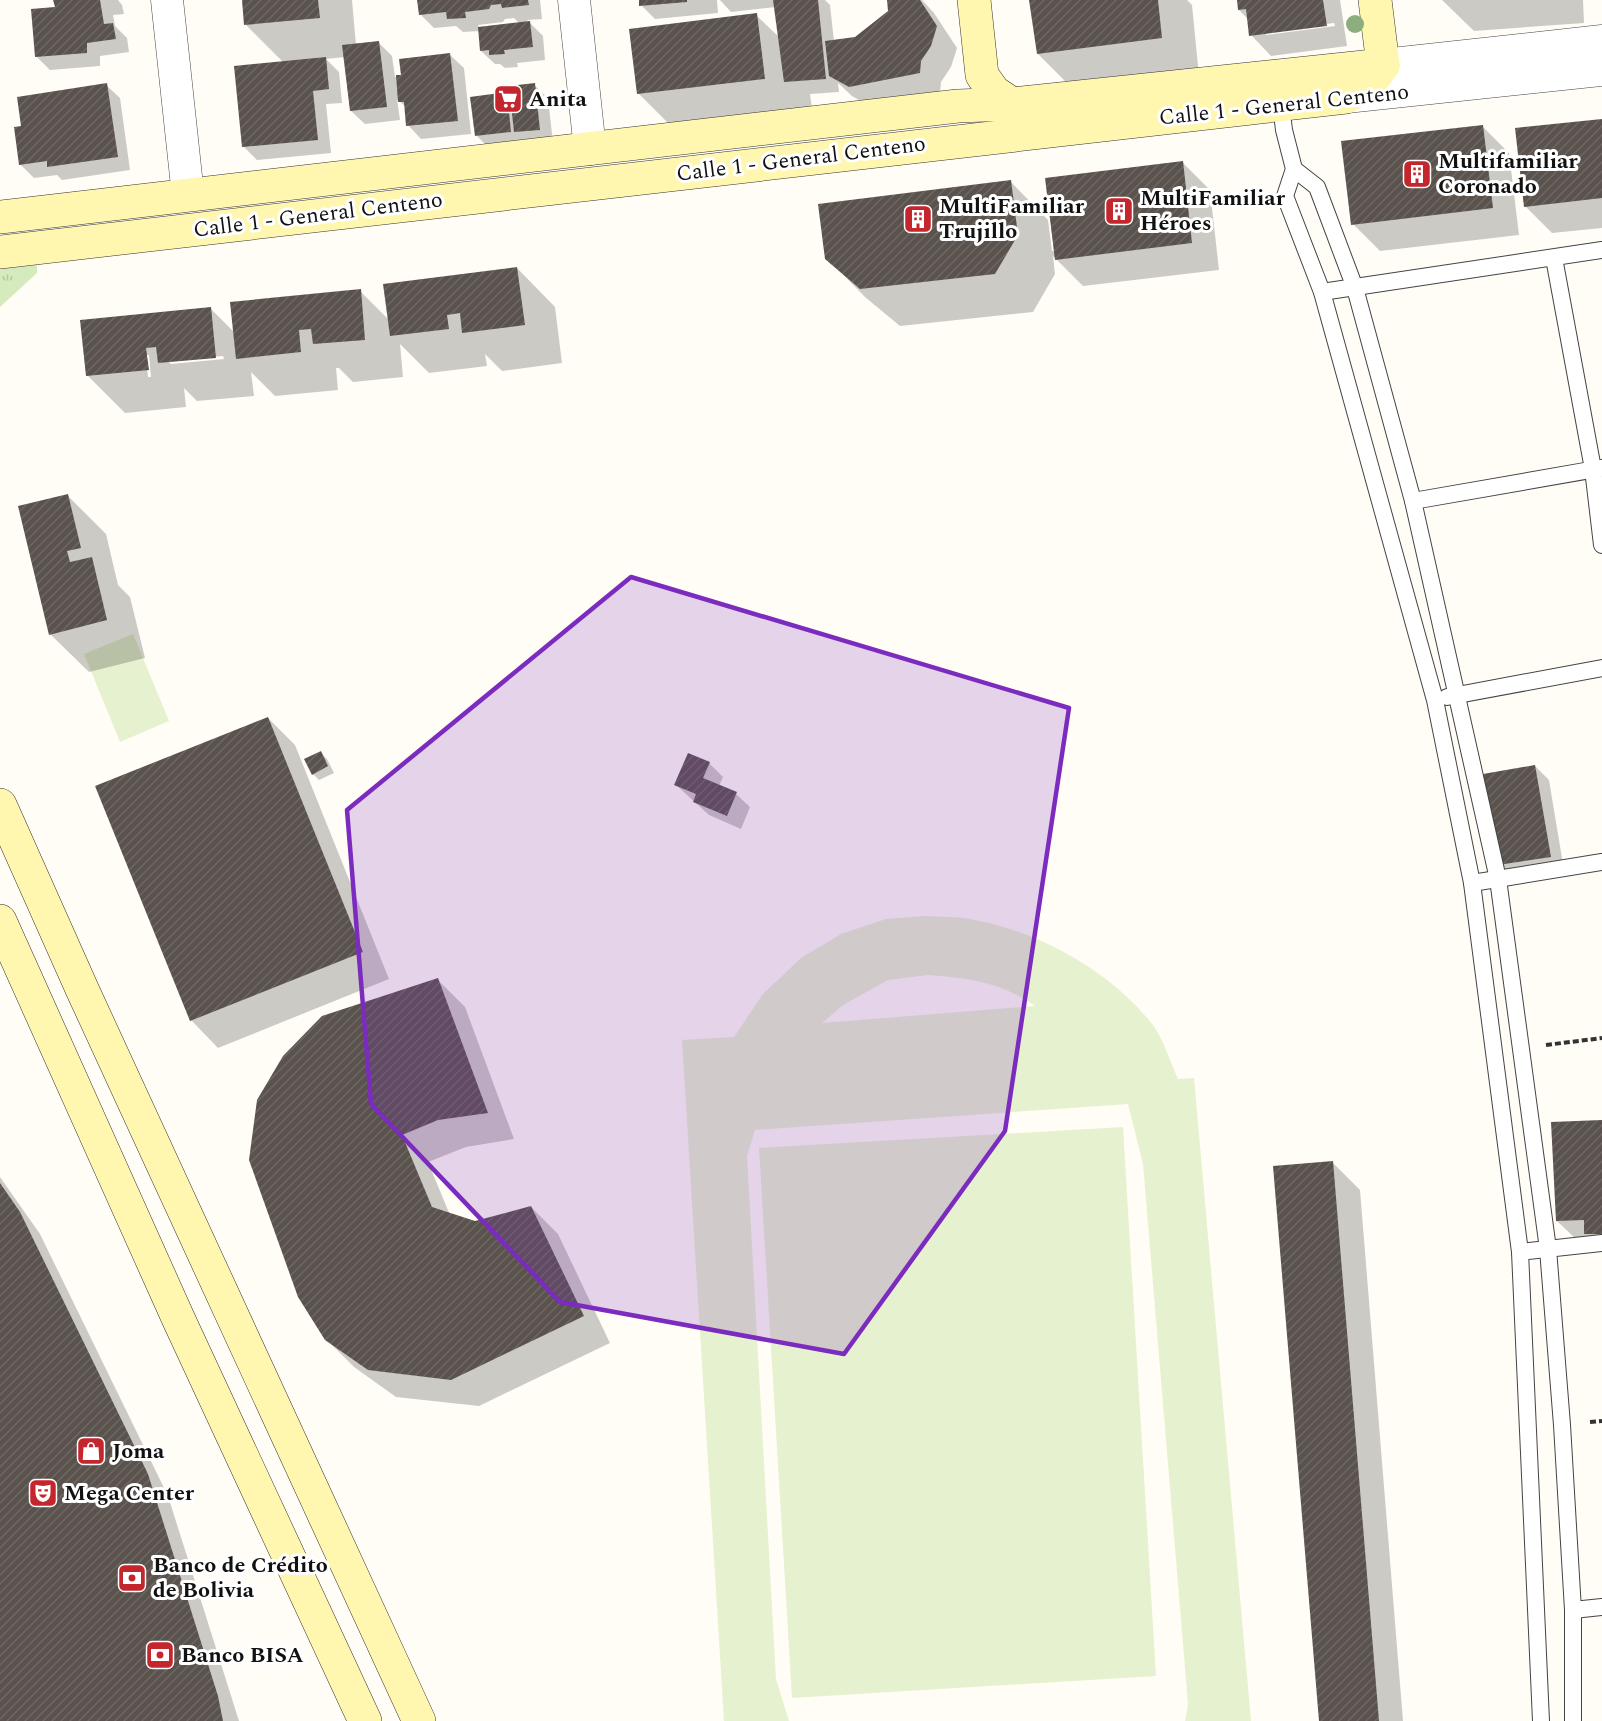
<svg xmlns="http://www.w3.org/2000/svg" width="1602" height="1721" viewBox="0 0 1602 1721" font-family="Spectral,serif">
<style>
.grass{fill:url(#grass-tufts)}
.pitch{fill:#e6f2cf;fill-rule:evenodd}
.shadow{fill:#0003;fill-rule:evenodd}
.building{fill:url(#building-hatch)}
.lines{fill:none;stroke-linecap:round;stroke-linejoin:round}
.lane-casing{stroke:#444;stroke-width:18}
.street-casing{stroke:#444;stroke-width:33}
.secondary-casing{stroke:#333;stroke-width:34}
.path{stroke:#333;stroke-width:4;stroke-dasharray:6 3;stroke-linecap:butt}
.lane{stroke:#fff;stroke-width:16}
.street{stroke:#fff;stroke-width:32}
.secondary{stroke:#fff6b0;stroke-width:33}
.tree{fill:#8dad7f}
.marked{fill:#7b2cbf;fill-opacity:0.2;stroke:#7b2cbf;stroke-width:4.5;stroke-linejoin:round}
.labels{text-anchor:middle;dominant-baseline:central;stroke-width:6;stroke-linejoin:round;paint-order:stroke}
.poi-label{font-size:22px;font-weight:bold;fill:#111;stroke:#fff;text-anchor:start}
.street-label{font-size:22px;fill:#111;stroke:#fff}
</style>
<defs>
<pattern id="grass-tufts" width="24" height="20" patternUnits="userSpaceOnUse" patternTransform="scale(1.5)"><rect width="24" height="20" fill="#d5ebbd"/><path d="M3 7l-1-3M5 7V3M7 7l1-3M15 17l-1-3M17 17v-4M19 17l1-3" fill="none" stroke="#b6c8a1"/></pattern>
<pattern id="building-hatch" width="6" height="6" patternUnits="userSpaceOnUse" patternTransform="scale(1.5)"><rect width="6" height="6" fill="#5a524d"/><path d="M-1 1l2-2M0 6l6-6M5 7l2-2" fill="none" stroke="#6d6662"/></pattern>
</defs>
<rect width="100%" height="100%" fill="#fffdf5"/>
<polygon class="grass" points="37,265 37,273 0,307 0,269"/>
<g class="pitch">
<polygon points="133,634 169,721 120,742 84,654"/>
<path d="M924,916C941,917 959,916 975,920C1042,933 1110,971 1153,1025C1163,1039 1171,1063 1178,1079L1194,1078L1251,1721H1185L1188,1704L1143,1164L1128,1104L755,1130L747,1156L776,1679L789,1721H724L682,1040L734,1037L763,994L801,958L841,934L886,919ZM928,975C968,978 1001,982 1035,1006L822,1023L843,1005L888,980Z"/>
<polygon points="1123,1127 1156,1676 792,1698 759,1148"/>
</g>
<g class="shadow">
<polygon points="54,0 118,0 122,5 124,14 113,15 115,26 127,38 129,52 100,56 100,66 50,70 36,56 57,9"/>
<polygon points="243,0 352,0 356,45 378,42 392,56 395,77 403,76 450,55 464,68 471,134 421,139 408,125 406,107 397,99 400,120 365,124 351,111 345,57 326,59 339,72 342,103 326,104 331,153 257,160 244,147 284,63 245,24"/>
<path d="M419,0H540L542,19L527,20L543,36L545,60L517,63L518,67L505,68L500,64H495L481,51L480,31L463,32L456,26L434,28L420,14ZM514,18L519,23L479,28L478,25L503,22L505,19Z"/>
<polygon points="640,0 717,0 718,13 655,19 641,5"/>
<polygon points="720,0 825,0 830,5 834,41 856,39 889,12 888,0 922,0 934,13 957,48 951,67 941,82 940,93 871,107 852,96 838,83 839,92 810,94 815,129 689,144 638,93 756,15 780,38 776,7 731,12"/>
<polygon points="1031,0 1187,0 1192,5 1199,76 1076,92 1038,54"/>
<path d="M1239,0H1340L1347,46L1271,56L1251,35L1248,19L1239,10ZM1334,23L1335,26L1266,35V32Z"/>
<polygon points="1442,0 1583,0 1584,23 1474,31"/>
<polygon points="106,85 120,98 130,170 62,180 57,175 34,178 20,164 23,127"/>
<polygon points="534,85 548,98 553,143 529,145 524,139 524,145 490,149 477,136 507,93 512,99"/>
<polygon points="1602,121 1602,228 1552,233 1525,206"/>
<polygon points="1482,126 1509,153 1519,235 1380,251 1353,224"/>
<polygon points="1183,163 1210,190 1219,270 1083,286 1053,256 1055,274 1033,312 900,326 865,297 827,258 1010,181 1048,220 1052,251 1055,251"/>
<path d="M517,268L555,307L562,363L502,371L485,354L487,366L429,373L400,344L403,377L353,382L339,368H336L338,390L275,396L251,372L254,396L197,401L184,388L186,407L125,413L87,375L211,309L235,333L360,291L389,320ZM146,355H149L151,377H148ZM223,356L224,359L171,364L168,361Z"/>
<polygon points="67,495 106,534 118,585 130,597 145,658 89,672 50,634"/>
<polygon points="268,718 295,745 389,979 218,1048 191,1020 97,787"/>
<polygon points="321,753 327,759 334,773 319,780 313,774"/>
<polygon points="709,763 723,777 719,786 736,794 750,807 741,829 709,815 676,785"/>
<polygon points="1535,766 1549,780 1564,870 1513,878 1500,865"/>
<polygon points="438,980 465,1007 514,1139 466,1147 428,1162 450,1215 475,1223 531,1207 558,1234 610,1343 479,1406 396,1397 354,1367 326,1339"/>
<polygon points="1602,1122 1602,1250 1578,1241 1557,1221"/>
<polygon points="1332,1162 1360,1190 1403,1721 1320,1721"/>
<polygon points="0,1177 40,1234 168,1496 239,1721 0,1721"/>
</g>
<g class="building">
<polygon points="53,0 100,0 104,24 113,23 116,39 87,43 87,53 35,57 31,9 55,7"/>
<polygon points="242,0 318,0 320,18 244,25"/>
<polygon points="417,0 528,0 529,5 502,8 501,4 491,5 489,9 465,12 466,18 447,19 446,12 419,15"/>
<polygon points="639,0 687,0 687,2 639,6"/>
<polygon points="773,0 818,0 826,79 784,82"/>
<polygon points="887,0 920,0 937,26 931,46 921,61 920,73 849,87 829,76 825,41 855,37 888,11"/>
<polygon points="1029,0 1158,0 1162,38 1037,54"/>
<polygon points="1237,0 1323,0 1327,26 1249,36 1246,9 1238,10"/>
<polygon points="757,13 765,79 637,94 629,29"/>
<polygon points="530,21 533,47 504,50 505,54 489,55 489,50 480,51 478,27"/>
<polygon points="379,41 387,107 350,111 342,45"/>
<polygon points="450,53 458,121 406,126 404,102 398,102 396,75 401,75 399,59"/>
<polygon points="326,57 329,89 313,91 318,140 242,147 234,66"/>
<polygon points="107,83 118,157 47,167 47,161 19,165 14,127 21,126 17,97"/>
<polygon points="535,83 540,130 514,132 509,86"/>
<polygon points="507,92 511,132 475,136 470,97"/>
<polygon points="1602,119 1602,198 1524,207 1515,128"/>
<polygon points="1483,125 1493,208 1351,225 1341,141"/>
<polygon points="1183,161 1192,243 1055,260 1045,178"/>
<polygon points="1011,180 1018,235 995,274 860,289 825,259 818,204"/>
<polygon points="517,267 525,325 462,333 460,313 447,315 449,329 390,336 383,284"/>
<polygon points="361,289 365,340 313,344 311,329 299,330 301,352 236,359 230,302"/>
<polygon points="211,307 216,358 158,363 156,347 146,348 149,370 86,376 80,320"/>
<polygon points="68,494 81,548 67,551 70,562 92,557 107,620 49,635 18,506"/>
<polygon points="268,717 363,952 190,1021 95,786"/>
<polygon points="321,751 328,766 312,775 304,759"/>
<polygon points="688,753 710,762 703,778 737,792 727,816 693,802 696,794 674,785"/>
<polygon points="1535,765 1551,857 1498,865 1483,774"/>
<polygon points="438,978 488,1113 438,1120 402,1135 432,1207 475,1221 531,1206 584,1316 451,1380 368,1370 325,1340 298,1297 249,1160 257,1100 283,1056 322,1016"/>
<polygon points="1602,1120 1602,1234 1584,1234 1584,1220 1556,1221 1551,1122"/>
<polygon points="1333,1161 1379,1721 1319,1721 1273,1166"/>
<polygon points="0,1183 20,1212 148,1474 218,1696 223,1721 0,1721"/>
</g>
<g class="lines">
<g class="lane-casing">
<g id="lane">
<polyline points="1281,105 1284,130 1294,169 1285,196 1322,292 1435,700 1472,883 1520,1252 1541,1721"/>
<polyline points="1294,169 1317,187 1355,288 1413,501 1498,879 1548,1249 1562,1425 1573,1610 1573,1721"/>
<polyline points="1554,258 1593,469 1602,545"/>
<polyline points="1322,292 1602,250"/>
<polyline points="1413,501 1602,468"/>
<polyline points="1447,697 1602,668"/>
<polyline points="1472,883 1602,862"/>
<polyline points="1520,1252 1602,1243"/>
<polyline points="1573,1610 1602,1607"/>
</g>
</g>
<g class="street-casing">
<g id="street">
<polyline points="167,0 188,195"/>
<polyline points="574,0 590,149"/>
<polyline points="1383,65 1602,41"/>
<polyline points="1346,97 1602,70"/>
</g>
</g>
<g class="secondary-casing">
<g id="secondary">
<polyline points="974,0 982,75 994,92 1012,104 1017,115"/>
<polyline points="1375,0 1383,65"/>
<polyline points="0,217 958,106 1012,104 1383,65"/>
<polyline points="0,252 1346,97 1371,82 1383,65"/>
<polyline points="0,805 82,989 419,1721"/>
<polyline points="0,921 178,1318 365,1721"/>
</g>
</g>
<g class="path">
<polyline points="1546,1045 1602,1038"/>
<polyline points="1590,1422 1602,1421"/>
</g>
<use href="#lane" class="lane"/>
<use href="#street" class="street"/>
<use href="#secondary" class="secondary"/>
</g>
<circle class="tree" cx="1355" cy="24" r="9"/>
<path class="marked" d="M631,577L1069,708L1005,1131L844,1354L560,1302L371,1104L347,810Z"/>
<defs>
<g id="supermarket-square" transform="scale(1.5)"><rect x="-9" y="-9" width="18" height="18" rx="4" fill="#c4262e" stroke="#fff"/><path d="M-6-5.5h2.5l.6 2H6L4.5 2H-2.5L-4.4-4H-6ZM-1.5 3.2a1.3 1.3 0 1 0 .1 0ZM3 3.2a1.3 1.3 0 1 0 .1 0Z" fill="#fff"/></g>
<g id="building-square" transform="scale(1.5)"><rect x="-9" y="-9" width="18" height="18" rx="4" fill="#c4262e" stroke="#fff"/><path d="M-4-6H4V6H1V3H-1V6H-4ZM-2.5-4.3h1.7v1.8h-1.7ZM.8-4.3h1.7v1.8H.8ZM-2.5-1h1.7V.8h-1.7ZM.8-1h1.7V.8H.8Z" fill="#fff"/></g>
<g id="shop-square" transform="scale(1.5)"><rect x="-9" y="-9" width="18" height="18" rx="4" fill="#c4262e" stroke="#fff"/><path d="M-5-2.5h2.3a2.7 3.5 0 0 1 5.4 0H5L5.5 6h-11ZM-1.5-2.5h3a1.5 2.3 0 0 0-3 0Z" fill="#fff"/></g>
<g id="theatre-square" transform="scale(1.5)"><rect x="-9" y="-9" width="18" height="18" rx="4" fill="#c4262e" stroke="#fff"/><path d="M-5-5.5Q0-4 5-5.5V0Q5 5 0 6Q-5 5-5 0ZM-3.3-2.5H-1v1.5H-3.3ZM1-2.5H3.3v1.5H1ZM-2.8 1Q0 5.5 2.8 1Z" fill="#fff"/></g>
<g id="bank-square" transform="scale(1.5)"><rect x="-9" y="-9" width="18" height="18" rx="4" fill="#c4262e" stroke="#fff"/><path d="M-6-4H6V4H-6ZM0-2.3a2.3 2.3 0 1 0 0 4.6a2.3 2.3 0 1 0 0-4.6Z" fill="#fff"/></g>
</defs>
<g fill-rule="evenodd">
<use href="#supermarket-square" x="508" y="99"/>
<use href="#building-square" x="1417" y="174"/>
<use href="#building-square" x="1119" y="211"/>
<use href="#building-square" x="918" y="219"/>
<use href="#shop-square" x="91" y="1451"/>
<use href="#theatre-square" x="43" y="1493"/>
<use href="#bank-square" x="132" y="1578"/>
<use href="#bank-square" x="160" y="1655"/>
</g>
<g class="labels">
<g class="poi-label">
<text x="529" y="99">Anita</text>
<text x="1438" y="161">Multifamiliar<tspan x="1438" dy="25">Coronado</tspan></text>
<text x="1140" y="198">MultiFamiliar<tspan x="1140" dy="25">Héroes</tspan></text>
<text x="939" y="206">MultiFamiliar<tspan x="939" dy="25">Trujillo</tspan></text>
<text x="112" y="1451">Joma</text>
<text x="64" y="1493">Mega Center</text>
<text x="153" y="1565">Banco de Crédito<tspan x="153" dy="25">de Bolivia</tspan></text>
<text x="181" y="1655">Banco BISA</text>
</g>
<g class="street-label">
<text transform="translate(1284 105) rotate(-6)">Calle 1 - General Centeno</text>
<text transform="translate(801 159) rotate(-7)">Calle 1 - General Centeno</text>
<text transform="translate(318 215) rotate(-7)">Calle 1 - General Centeno</text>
</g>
</g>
</svg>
